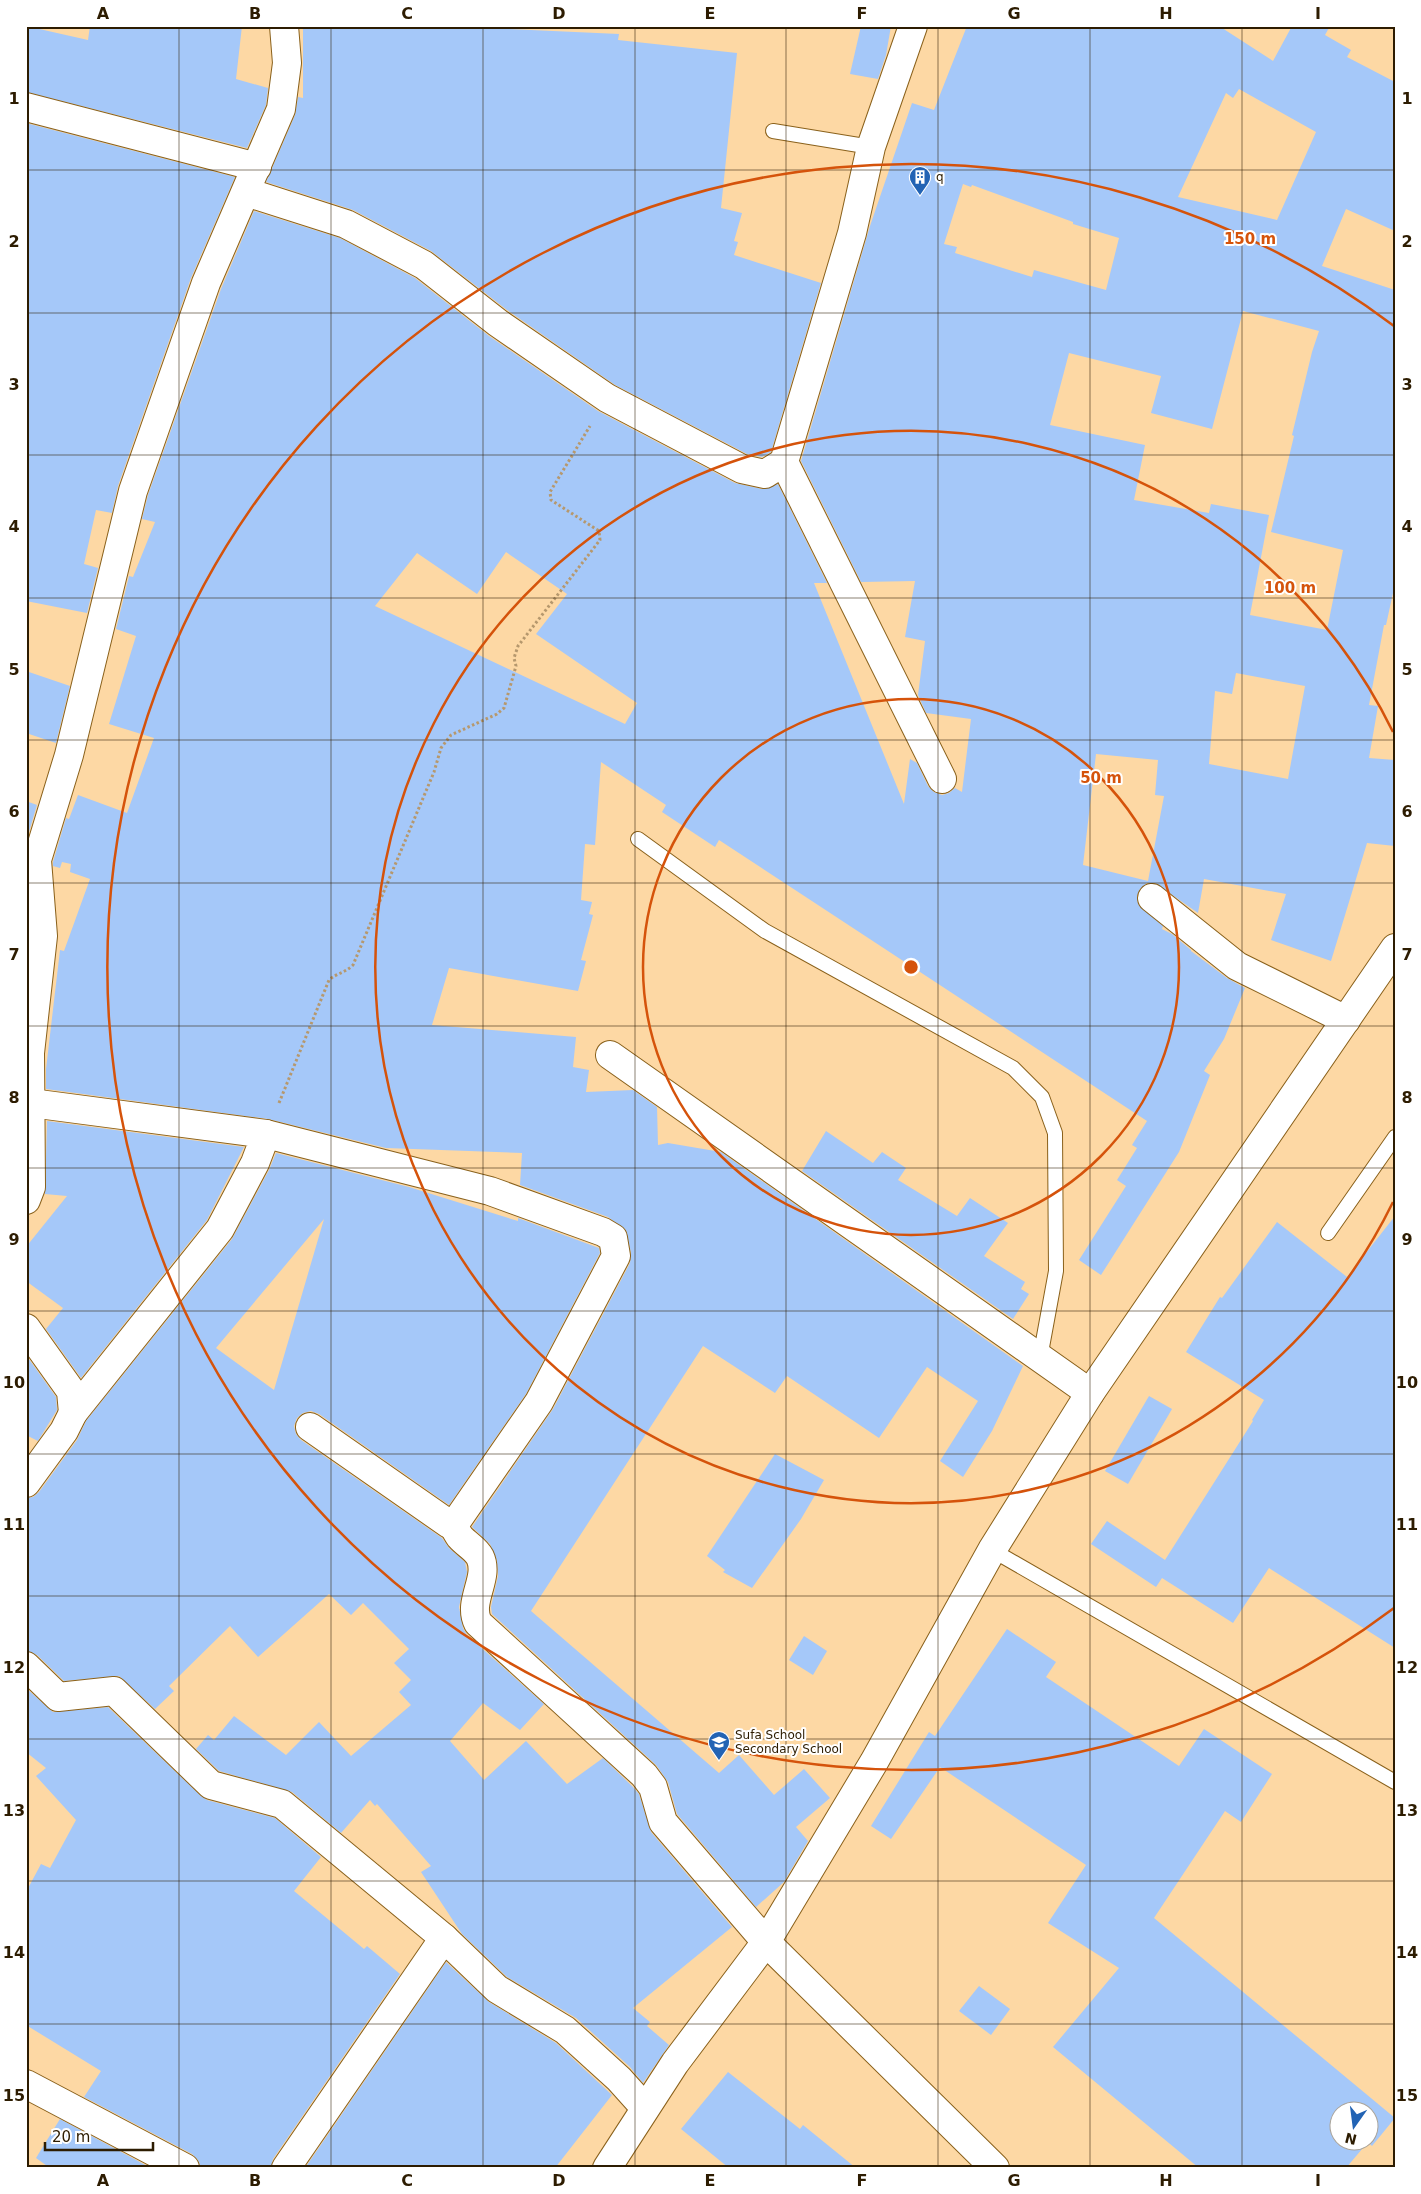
<svg xmlns="http://www.w3.org/2000/svg" width="1421" height="2194" viewBox="0 0 1421 2194" font-family="'DejaVu Sans',sans-serif">
<style>
.building{fill:#a5c8f9;fill-rule:evenodd}
.lines{fill:none;stroke-linecap:round;stroke-linejoin:round}
.lane-casing{stroke:#8a611b;stroke-width:16}
.street-casing{stroke:#8a611b;stroke-width:30}
.path{stroke:#b6986d;stroke-width:3;stroke-dasharray:2.5 2.5;stroke-linecap:butt}
.lane{stroke:#fff;stroke-width:14}
.street{stroke:#fff;stroke-width:28}
.grid{fill:none;stroke:#2d1c01;stroke-width:1;stroke-opacity:0.55}
.ring{fill:none;stroke:#d5530b;stroke-width:2.5}
.labels{text-anchor:middle;dominant-baseline:central;stroke-width:4;stroke-linejoin:round;paint-order:stroke}
.poi-label{font-size:12px;fill:#2d1c01;stroke:#fff;text-anchor:start}
.centre{fill:#d5530b;stroke:#fff;stroke-width:2.5}
.ring-label{font-size:15px;text-anchor:middle;font-weight:bold;fill:#d5530b;stroke:#fff;stroke-width:4;stroke-linejoin:round;paint-order:stroke}
.neatline{fill:none;stroke:#2d1c01;stroke-width:2}
.grid-label{font-size:16px;text-anchor:middle;font-weight:bold;fill:#2d1c01}
</style>
<rect width="100%" height="100%" fill="#fdd8a4"/>
<g class="building">
<polygon points="26,26 88,40 90,26 242,26 236,79 268,88 266,105 247,148 26,92"/>
<polygon points="303,26 509,26 509,29 619,34 618,40 737,53 721,208 742,213 734,241 738,242 734,255 821,283 771,452 762,457 747,454 615,385 507,310 431,251 353,210 266,182 295,115 298,97 303,98"/>
<polygon points="861,26 891,26 886,55 878,79 850,74"/>
<path d="M967,26H1219L1273,61L1292,26H1330L1325,35L1351,50L1347,57L1395,82V231L1346,209L1322,266L1395,290V584L1386,625H1384L1369,705L1378,706L1369,758L1395,760V846L1367,843L1331,961L1271,940L1286,894L1204,879L1198,913L1155,883H1147L1140,889L1137,896L1138,904L1163,926L1162,929L1172,934L1191,950V951L1227,978L1245,988L1224,1039L1204,1071L1210,1075L1179,1152L1101,1275L1079,1260L1126,1186L1117,1180L1137,1148L1132,1145L1147,1121L719,840L715,847L662,812L666,805L601,762L595,845L585,844L581,900L592,902L589,914L593,915L581,960L586,961L578,991L449,968L432,1025L576,1037L573,1067L589,1070L586,1092L633,1090L657,1107L658,1145L668,1143L721,1152L1023,1366L992,1431L963,1477L940,1461L978,1401L927,1367L879,1438L787,1376L775,1393L703,1346L531,1611L719,1773L739,1755L774,1795L804,1769L830,1798L796,1827L808,1841L784,1882L756,1907L677,1814L668,1782L656,1765L492,1614L491,1607L498,1576L497,1561L490,1544L472,1527L553,1409L630,1263L631,1253L626,1230L608,1217L520,1185L522,1153L386,1148L268,1119L46,1089V1069L60,950L64,951L90,879L70,872L71,864L62,862L60,868L53,866V862L66,818L69,819L78,795L127,813L154,738L109,724L136,636L116,629L129,576L133,577L155,522L142,519L148,495L221,289L254,211L340,238L415,278L489,336L598,411L735,483L762,489L778,484L827,583H814L904,804L910,759L917,763L928,786L934,792L942,795L949,793L955,788L962,792L971,719L926,713L918,695L925,641L905,637L915,581L861,582L801,461L870,226L912,103L934,110ZM1239,89L1316,132L1277,220L1178,197L1226,93L1233,98ZM963,184L971,187L972,185L1073,222V224L1119,238L1106,290L1034,270L1032,277L955,253L957,247L944,244ZM1243,311L1319,331L1312,352L1292,435L1294,436L1271,532L1343,550L1327,630L1250,615L1269,515L1211,504L1209,513L1134,500L1145,445L1050,425L1069,353L1161,376L1151,413L1212,429ZM506,552L567,594L536,634L637,703L625,724L375,606L417,553L477,594ZM1236,673L1305,686L1288,779L1209,764L1215,691L1232,694ZM1096,754L1158,760L1155,795L1164,796L1148,881L1083,865Z"/>
<polygon points="26,123 235,177 191,278 118,486 112,513 96,510 84,564 98,568 87,613 26,601"/>
<polygon points="26,671 70,686 56,743 26,733"/>
<polygon points="26,801 37,805 26,842"/>
<polygon points="47,1121 244,1147 207,1220 81,1378 46,1329 63,1308 26,1281 26,1247 67,1196 45,1194"/>
<polygon points="826,1131 873,1163 882,1152 906,1168 898,1180 957,1216 970,1198 1008,1223 984,1256 1025,1282 1021,1289 1029,1294 1013,1319 802,1171"/>
<path d="M276,1153L409,1187L518,1221V1218L599,1248L600,1253L526,1394L449,1505L319,1414L311,1411L303,1413L297,1418L294,1426L296,1434L301,1440L442,1538L449,1548L465,1562L467,1572L459,1607L463,1628L467,1635L544,1704L520,1730L483,1703L450,1741L484,1780L526,1741L567,1784L603,1758L632,1786L639,1794L651,1832L732,1927L633,2008L650,2022L647,2026L669,2045L643,2083L630,2067L576,2018L507,1977L462,1934L421,1872L431,1866L377,1804L375,1806L370,1800L341,1833L292,1792L219,1771L196,1749L208,1735L214,1740L234,1716L286,1755L319,1722L351,1756L411,1705L399,1692L411,1680L394,1663L409,1649L363,1603L351,1615L329,1594L258,1657L230,1626L169,1686L174,1691L155,1709L119,1676L64,1681L37,1655L26,1651V1498L33,1497L39,1492L77,1440L86,1421L232,1239L269,1170ZM324,1219L274,1390L216,1348Z"/>
<polygon points="1395,1216 1395,1648 1269,1568 1233,1623 1162,1578 1156,1587 1091,1544 1107,1521 1165,1560 1253,1421 1252,1420 1264,1400 1186,1352 1220,1297 1222,1298 1277,1222 1347,1277"/>
<polygon points="26,1355 56,1397 57,1410 38,1441 26,1435"/>
<polygon points="1149,1396 1172,1409 1128,1484 1105,1471"/>
<polygon points="775,1454 824,1480 801,1519 752,1588 723,1572 725,1570 707,1556"/>
<path d="M1007,1629L1056,1662L1046,1677L1179,1766L1204,1729L1272,1774L1241,1822L1225,1811L1154,1918L1395,2118L1372,2146L1368,2142L1346,2168H1199L1053,2047L1119,1968L1048,1923L1086,1865L940,1767L891,1839L871,1826L929,1732L935,1736ZM1338,2112H1368V2142H1338Z"/>
<polygon points="804,1636 827,1651 813,1675 789,1660"/>
<polygon points="26,1688 53,1712 108,1707 201,1796 207,1800 275,1818 321,1857 294,1891 364,1949 367,1946 400,1974 273,2159 271,2168 201,2168 198,2160 192,2154 84,2097 101,2071 26,2025 26,1892 41,1864 50,1868 76,1820 36,1776 46,1768 26,1752"/>
<polygon points="446,1962 489,2002 556,2043 612,2095 555,2168 305,2168"/>
<polygon points="979,1986 1010,2009 991,2035 959,2011"/>
<polygon points="728,2072 800,2129 803,2125 856,2168 729,2168 681,2129"/>
<polygon points="60,2119 151,2168 50,2168 36,2158"/>
</g>
<g class="lines">
<g class="lane-casing">
<g id="lane">
<polyline points="773,131 871,147"/>
<polyline points="638,839 765,931 1013,1068 1042,1097 1055,1133 1056,1271 1040,1358"/>
<polyline points="1328,1233 1395,1137"/>
<polyline points="992,1550 1395,1782"/>
</g>
</g>
<g class="street-casing">
<g id="street">
<polyline points="26,107 257,167"/>
<polyline points="246,192 346,224 424,265 498,323 607,398 742,469 765,474 784,462 852,233 871,147 913,26"/>
<polyline points="784,462 942,779"/>
<polyline points="1152,898 1237,966 1346,1020"/>
<polyline points="610,1055 1090,1393"/>
<polyline points="266,1134 490,1191 603,1232 613,1238 616,1256 539,1402 456,1522 449,1524 310,1427"/>
<polyline points="26,1200 31,1187 30,1053 43,936 37,860 69,755 133,491 206,283 281,109 287,63 284,26"/>
<polyline points="26,1328 71,1391 73,1413"/>
<polyline points="26,1483 64,1431 73,1413 220,1229 255,1163 266,1134 31,1103"/>
<path d="M452,1523C454,1527 457,1533 460,1537C466,1544 476,1549 480,1557C490,1578 467,1601 478,1623L644,1775L653,1787L663,1822L766,1942L995,2168"/>
<polyline points="26,1666 58,1697 114,1691 211,1785 282,1804 444,1938"/>
<polyline points="26,2084 185,2168"/>
<polyline points="286,2168 444,1938 497,1989 565,2030 619,2079 645,2108"/>
<polyline points="607,2168 675,2063 766,1942 874,1762 992,1550 1090,1393 1395,948"/>
</g>
</g>
<path class="path" d="M279,1103L329,980C337,973 345,973 353,965L434,772L441,748L451,735L497,714L504,708L516,666L514,658L518,646L600,540L599,531L551,500L550,492L590,426"/>
<use href="#lane" class="lane"/>
<use href="#street" class="street"/>
</g>
<path class="grid" d="M179,26V2168M331,26V2168M483,26V2168M635,26V2168M786,26V2168M938,26V2168M1090,26V2168M1242,26V2168M26,170H1395M26,313H1395M26,455H1395M26,598H1395M26,740H1395M26,883H1395M26,1026H1395M26,1168H1395M26,1311H1395M26,1454H1395M26,1596H1395M26,1739H1395M26,1881H1395M26,2024H1395"/>
<g class="ring">
<circle cx="911" cy="967" r="268"/>
<path d="M1393 1202A536 536 0 1 1 1393 732"/>
<path d="M1394 1608A803 803 0 1 1 1394 326"/>
</g>
<defs>
<g id="building-pin" transform="scale(1.125)"><path d="M0 17L-7.5 6A9.5 9.5 0 1 1 7.5 6Z" fill="#2263b4" stroke="#fff"/><path d="M-4-6H4V6H1V3H-1V6H-4ZM-2.5-4.3h1.7v1.8h-1.7ZM.8-4.3h1.7v1.8H.8ZM-2.5-1h1.7V.8h-1.7ZM.8-1h1.7V.8H.8Z" fill="#fff"/></g>
<g id="school-pin" transform="scale(1.125)"><path d="M0 17L-7.5 6A9.5 9.5 0 1 1 7.5 6Z" fill="#2263b4" stroke="#fff"/><path d="M0-5L7-2L0 1L-7-2ZM-4 1L0 2.5L4 1V4Q0 6-4 4Z" fill="#fff"/></g>
</defs>
<g fill-rule="evenodd">
<use href="#building-pin" x="920" y="177"/>
<use href="#school-pin" x="719" y="1742"/>
</g>
<g class="labels">
<g class="poi-label">
<text x="936" y="177">q</text>
<text x="735" y="1735">Sufa School<tspan x="735" dy="14">Secondary School</tspan></text>
</g>
</g>
<circle cx="911" cy="967" r="8" class="centre"/>
<g class="ring-label">
<text x="1250" y="244">150 m</text>
<text x="1290" y="593">100 m</text>
<text x="1101" y="783">50 m</text>
</g>
<rect width="1421" height="2194" fill="none" stroke="#ffffff" stroke-width="55"/>
<g transform="translate(1354 2126) rotate(194)"><circle r="24" fill="#ffffff" stroke="#aba499"/>
<path d="M0-4L9 19L0 12L-9 19Z" fill="#2263b4"/>
<text y="-8" font-size="14" font-weight="bold" text-anchor="middle" fill="#2d1c01">N</text>
</g>
<path d="M45 2142v8h108v-8" fill="none" stroke="#2d1c01" stroke-width="2.5"/>
<text x="52" y="2142" font-size="15" fill="#2d1c01" stroke="#ffffff" stroke-width="4" paint-order="stroke">20 m</text>
<rect x="28" y="28" width="1366" height="2138" class="neatline"/>
<g class="grid-label">
<text x="103" y="19">A</text>
<text x="255" y="19">B</text>
<text x="407" y="19">C</text>
<text x="559" y="19">D</text>
<text x="710" y="19">E</text>
<text x="862" y="19">F</text>
<text x="1014" y="19">G</text>
<text x="1166" y="19">H</text>
<text x="1318" y="19">I</text>
<text x="14" y="104">1</text>
<text x="1407" y="104">1</text>
<text x="14" y="247">2</text>
<text x="1407" y="247">2</text>
<text x="14" y="390">3</text>
<text x="1407" y="390">3</text>
<text x="14" y="532">4</text>
<text x="1407" y="532">4</text>
<text x="14" y="675">5</text>
<text x="1407" y="675">5</text>
<text x="14" y="817">6</text>
<text x="1407" y="817">6</text>
<text x="14" y="960">7</text>
<text x="1407" y="960">7</text>
<text x="14" y="1103">8</text>
<text x="1407" y="1103">8</text>
<text x="14" y="1245">9</text>
<text x="1407" y="1245">9</text>
<text x="14" y="1388">10</text>
<text x="1407" y="1388">10</text>
<text x="14" y="1530">11</text>
<text x="1407" y="1530">11</text>
<text x="14" y="1673">12</text>
<text x="1407" y="1673">12</text>
<text x="14" y="1816">13</text>
<text x="1407" y="1816">13</text>
<text x="14" y="1958">14</text>
<text x="1407" y="1958">14</text>
<text x="14" y="2101">15</text>
<text x="1407" y="2101">15</text>
<text x="103" y="2186">A</text>
<text x="255" y="2186">B</text>
<text x="407" y="2186">C</text>
<text x="559" y="2186">D</text>
<text x="710" y="2186">E</text>
<text x="862" y="2186">F</text>
<text x="1014" y="2186">G</text>
<text x="1166" y="2186">H</text>
<text x="1318" y="2186">I</text>
</g>
</svg>
